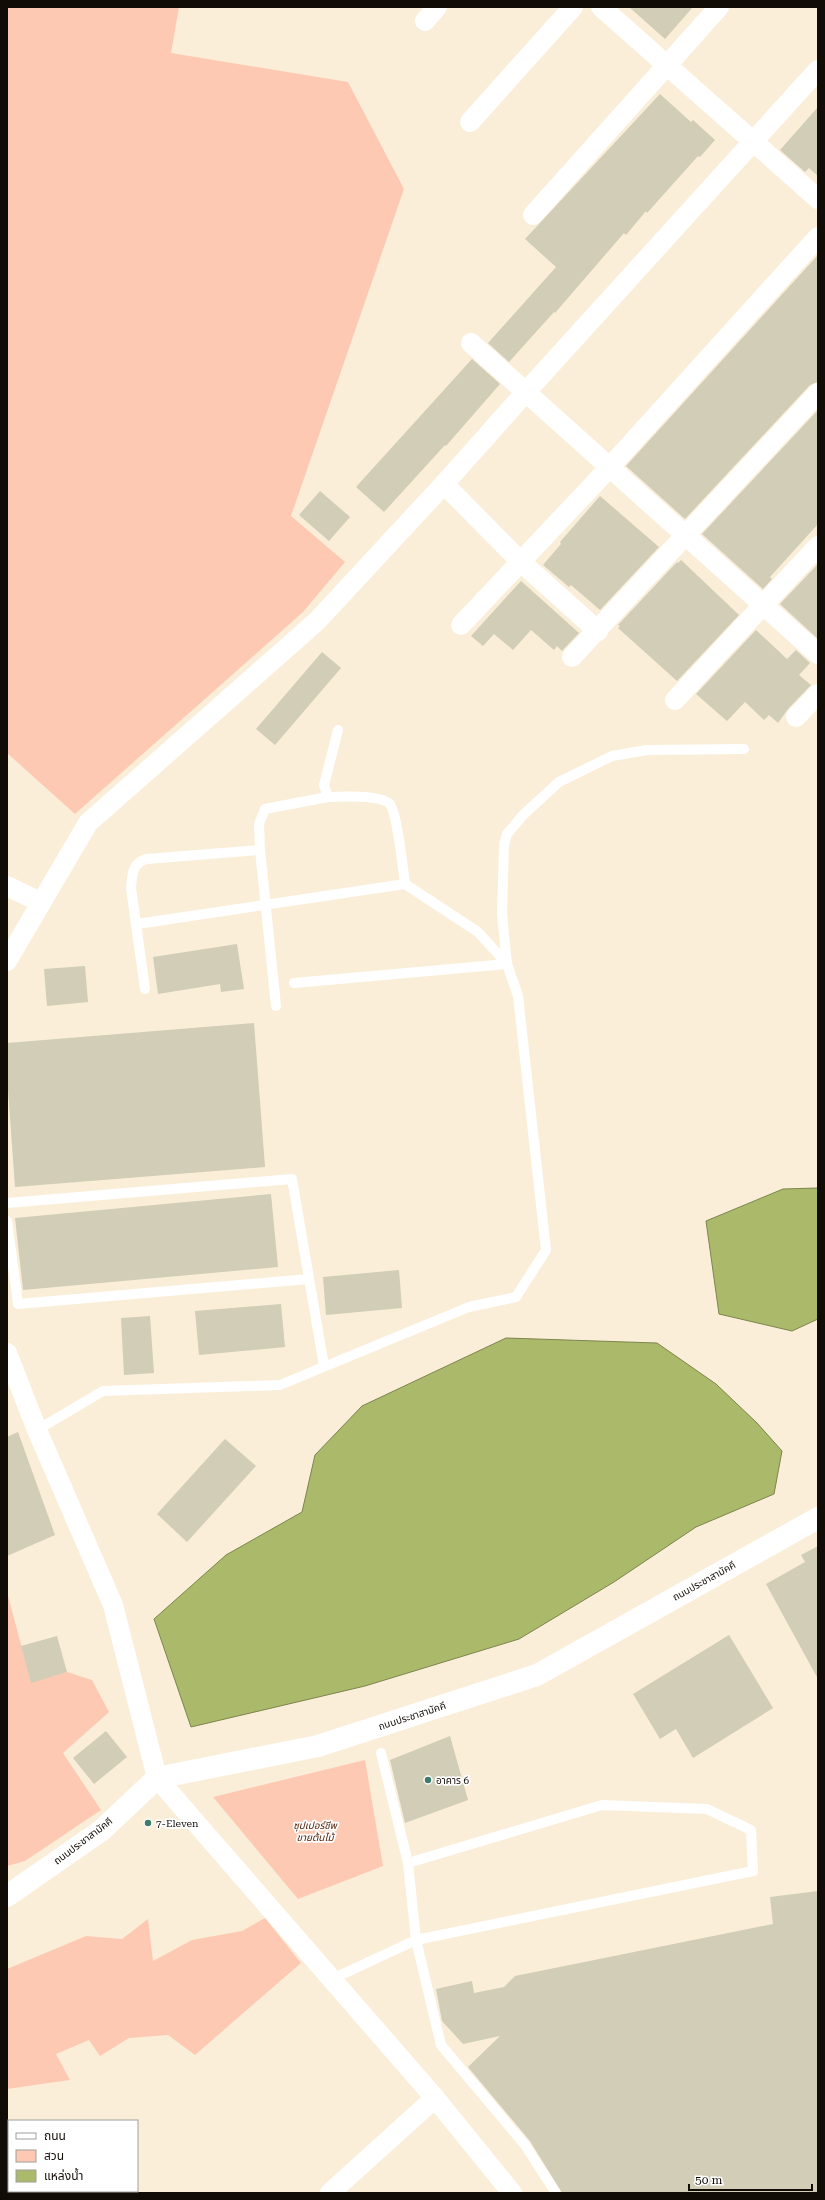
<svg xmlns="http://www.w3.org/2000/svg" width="825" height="2200" viewBox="0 0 825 2200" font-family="'Roboto Serif','Noto Sans Thai',serif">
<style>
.green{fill:#fdc9b3}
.water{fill:#abb96b;stroke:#7d854d}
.building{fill:#d1cdb6}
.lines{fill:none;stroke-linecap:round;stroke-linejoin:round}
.service{stroke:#fff;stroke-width:10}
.minor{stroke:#fff;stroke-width:20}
.tertiary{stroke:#fff;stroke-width:22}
.poi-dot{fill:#3e7d6b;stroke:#fff;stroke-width:1.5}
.labels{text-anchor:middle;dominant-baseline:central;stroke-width:3.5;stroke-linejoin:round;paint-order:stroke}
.street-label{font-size:10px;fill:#110c06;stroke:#fff}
.poi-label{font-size:10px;fill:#110c06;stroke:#fff;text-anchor:start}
.park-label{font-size:10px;font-style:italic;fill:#54240b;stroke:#fff}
</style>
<rect width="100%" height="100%" fill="#faeed8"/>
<g class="green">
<polygon points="7,7 179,7 171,53 348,82 404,189 291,516 345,562 303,612 75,814 7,753"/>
<polygon points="7,1592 31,1682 67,1672 92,1680 109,1712 63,1753 101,1810 25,1861 7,1866"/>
<polygon points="365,1760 383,1866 298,1899 213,1797"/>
<polygon points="265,1918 301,1963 195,2055 168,2035 129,2038 100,2056 89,2040 56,2054 70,2080 7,2089 7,1969 86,1936 122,1939 148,1919 153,1961 192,1940 242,1931"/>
</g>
<g class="water">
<polygon points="818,1188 818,1319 792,1331 719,1314 706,1221 783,1189"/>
<polygon points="506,1338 657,1343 716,1384 757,1423 782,1451 774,1494 696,1527 614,1582 519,1639 365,1686 191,1727 154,1619 226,1555 302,1512 315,1455 362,1406"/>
</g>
<g class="building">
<polygon points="629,7 693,7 665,39"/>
<polygon points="660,94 691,122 693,120 715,140 700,157 698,156 647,213 646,211 626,235 624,233 555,313 554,312 509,362 488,343 556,267 525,239"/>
<polygon points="818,107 818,176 809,168 805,172 780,150"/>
<polygon points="818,255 818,382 810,385 685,519 626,466"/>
<polygon points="472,359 500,384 446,446 445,445 384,512 356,487"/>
<polygon points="818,410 818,524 770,577 772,579 763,589 702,534"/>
<polygon points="320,491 350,517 329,541 299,515"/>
<polygon points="600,496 659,547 600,610 571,585 569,587 543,565 561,544 560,542"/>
<polygon points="681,560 739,615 677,681 618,628 620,626 618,625 677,562 678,563"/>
<polygon points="818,564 818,639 780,604"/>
<polygon points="521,581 579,633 562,651 557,646 554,650 531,630 513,650 494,634 483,646 471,636"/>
<polygon points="756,630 787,659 796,650 810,663 799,675 811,685 788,709 778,723 769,715 764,720 745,702 727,721 696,694"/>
<polygon points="322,652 341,668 275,745 256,729"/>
<polygon points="237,944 244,989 221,992 220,984 158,994 153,957"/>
<polygon points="85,966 88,1002 47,1006 44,969"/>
<polygon points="254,1023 265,1167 15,1187 7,1076 7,1043"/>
<polygon points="271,1194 278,1267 23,1290 15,1218"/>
<polygon points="399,1270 402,1308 326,1315 323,1277"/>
<polygon points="281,1304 285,1347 199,1355 195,1311"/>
<polygon points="150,1316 154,1373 124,1375 121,1318"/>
<polygon points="18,1432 55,1535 7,1556 7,1437"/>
<polygon points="225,1439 256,1466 187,1542 157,1514"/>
<polygon points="818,1546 818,1679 766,1584 805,1562 801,1555"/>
<polygon points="729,1635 773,1708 693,1758 676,1729 660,1739 633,1694"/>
<polygon points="57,1636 67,1672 31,1683 21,1646"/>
<polygon points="106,1731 127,1757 94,1784 73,1758"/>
<polygon points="450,1736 468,1800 405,1823 390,1760"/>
<polygon points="818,1891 818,2193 562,2193 530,2141 468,2067 500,2036 463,2044 442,2021 436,1989 472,1981 474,1993 504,1987 515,1976 773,1924 770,1897"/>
</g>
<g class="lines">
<g class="service">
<polyline points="137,924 405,884"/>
<polyline points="294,983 507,964 502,914 504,844 507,834 523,815 559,782 612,756 647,750 744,749"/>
<path d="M145,989L131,888C132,876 132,862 147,859L260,850"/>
<polyline points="276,1006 260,850 259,824 265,809 328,797"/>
<polyline points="7,1203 292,1179 324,1366"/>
<polyline points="7,1221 18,1304 309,1279"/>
<path d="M37,1430L103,1391L280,1385L469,1307L516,1297L546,1250L518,996L507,964L478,932L405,884C403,870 397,810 389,803C376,794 343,797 328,797L324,785L338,730"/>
<polyline points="381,1753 408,1863 416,1940 441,2045 525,2145 556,2193"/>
<polyline points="332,1979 416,1940 753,1871 751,1830 707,1809 602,1805 408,1863"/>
</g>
<g class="minor">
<polyline points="601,7 818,199"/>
<polyline points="425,21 437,7"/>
<polyline points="470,122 573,7"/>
<polyline points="533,215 719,7"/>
<polyline points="471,343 818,654"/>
<polyline points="444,484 521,562 598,631"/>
<polyline points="461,625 609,468 818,237"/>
<polyline points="572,657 818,393"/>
<polyline points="675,700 818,546"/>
<polyline points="796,717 818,694"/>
<polyline points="7,886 40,902"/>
<polyline points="7,961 88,823 317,621 444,484 525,393 818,70"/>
<polyline points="7,1353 37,1430 113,1605 157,1778 435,2098 512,2193"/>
<polyline points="330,2193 435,2098"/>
</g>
<polyline class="tertiary" points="7,1896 102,1830 157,1778 318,1746 537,1675 818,1518"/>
</g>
<g class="poi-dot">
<circle cx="428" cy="1780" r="4"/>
<circle cx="148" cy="1823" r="4"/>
</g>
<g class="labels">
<g class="street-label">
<text transform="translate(704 1581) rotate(-29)">ถนนประชาสามัคคี</text>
<text transform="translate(412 1716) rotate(-18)">ถนนประชาสามัคคี</text>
<text transform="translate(83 1841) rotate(-37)">ถนนประชาสามัคคี</text>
</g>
<g class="poi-label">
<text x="436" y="1780">อาคาร 6</text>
<text x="156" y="1823">7-Eleven</text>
</g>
<g class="park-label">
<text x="315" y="1825">ซุปเปอร์ชีพ<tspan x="315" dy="12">ขายต้นไม้</tspan></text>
</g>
</g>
<rect width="825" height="2200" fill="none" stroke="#110c06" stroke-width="16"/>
<rect x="8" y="2120" width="130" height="72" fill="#ffffff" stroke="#a09e9b"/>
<rect x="16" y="2133" width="20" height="6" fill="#ffffff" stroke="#a09e9b"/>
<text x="44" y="2140" font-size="12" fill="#110c06">ถนน</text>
<rect x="16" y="2150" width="20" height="12" fill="#fdc9b3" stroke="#a09e9b"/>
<text x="44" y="2160" font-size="12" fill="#110c06">สวน</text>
<rect x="16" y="2170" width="20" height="12" fill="#abb96b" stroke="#a09e9b"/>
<text x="44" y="2180" font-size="12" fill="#110c06">แหล่งน้ำ</text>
<path d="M689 2184v6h123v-6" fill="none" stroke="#110c06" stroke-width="2"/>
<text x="695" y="2184" font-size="12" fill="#110c06" stroke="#ffffff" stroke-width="3" paint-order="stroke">50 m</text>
</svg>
